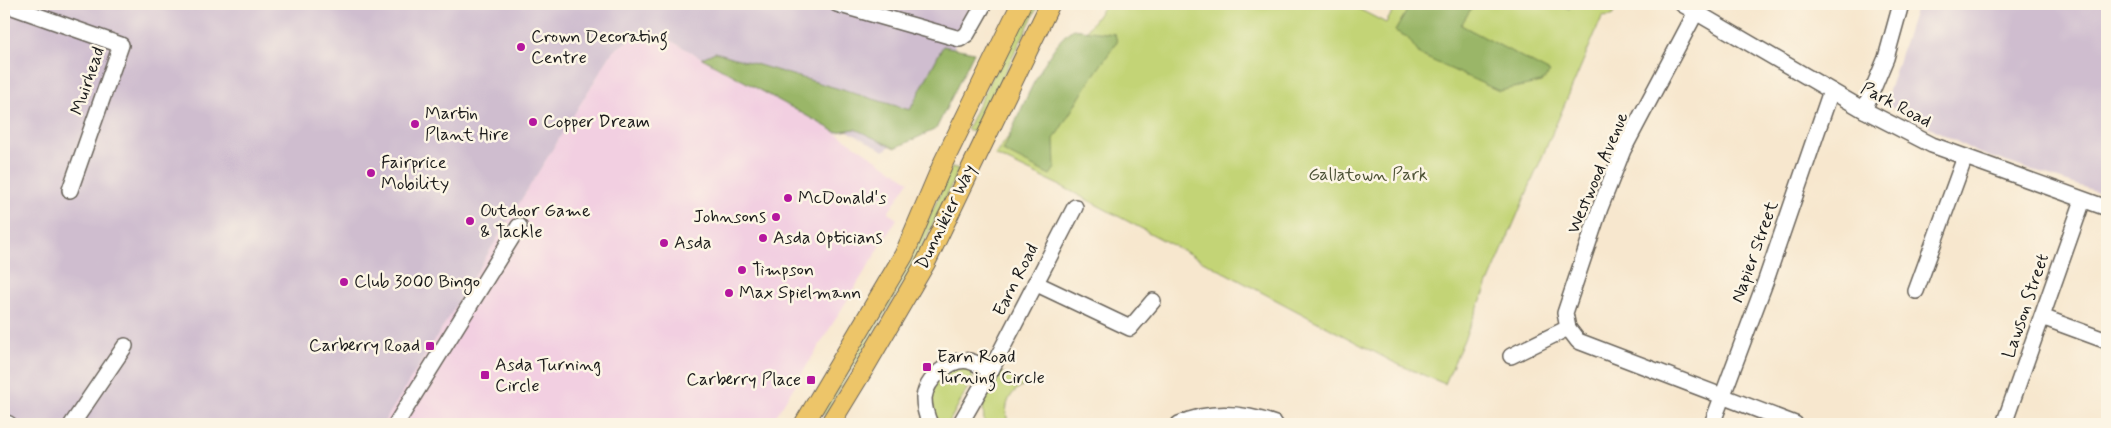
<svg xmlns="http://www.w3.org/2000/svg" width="2111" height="428" viewBox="0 0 2111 428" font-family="Mynerve,sans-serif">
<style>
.built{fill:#f2cfe1}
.industrial{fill:#cfbdcf}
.green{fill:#c3d476;stroke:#707849}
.forest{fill:#9ab667;stroke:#5b6942}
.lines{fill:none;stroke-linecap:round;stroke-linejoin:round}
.minor-casing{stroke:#69635a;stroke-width:18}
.major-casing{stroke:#69635a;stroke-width:21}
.minor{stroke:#fff;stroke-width:15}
.major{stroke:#edc569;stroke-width:19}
.poi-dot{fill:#b5179e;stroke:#fcf5e5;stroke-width:2}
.labels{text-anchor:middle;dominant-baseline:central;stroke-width:5;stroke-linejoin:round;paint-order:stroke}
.poi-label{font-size:18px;fill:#1c1c1c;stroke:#fcf5e5;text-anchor:start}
.street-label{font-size:18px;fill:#1c1c1c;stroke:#fcf5e5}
.park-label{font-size:18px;fill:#4e5337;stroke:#fcf5e5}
</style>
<rect width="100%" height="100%" fill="#fcf5e5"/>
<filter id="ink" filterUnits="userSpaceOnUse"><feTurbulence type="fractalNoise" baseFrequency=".02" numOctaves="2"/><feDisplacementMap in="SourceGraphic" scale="10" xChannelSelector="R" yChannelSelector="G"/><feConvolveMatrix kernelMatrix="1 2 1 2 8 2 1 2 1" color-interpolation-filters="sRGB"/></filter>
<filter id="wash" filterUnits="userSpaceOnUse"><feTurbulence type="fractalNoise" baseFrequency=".0096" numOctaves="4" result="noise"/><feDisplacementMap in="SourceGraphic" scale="20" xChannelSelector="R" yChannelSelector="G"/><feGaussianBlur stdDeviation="1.12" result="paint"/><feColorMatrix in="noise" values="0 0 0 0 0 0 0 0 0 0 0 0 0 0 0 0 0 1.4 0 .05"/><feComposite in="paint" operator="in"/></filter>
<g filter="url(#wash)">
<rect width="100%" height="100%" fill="#f7e7ce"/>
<polygon class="built" points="633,37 666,38 836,133 909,181 888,213 897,219 771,424 383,424 613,51"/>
<g class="industrial">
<polygon points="4,4 972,4 964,18 950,59 914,127 884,151 848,131 836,133 666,38 633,37 613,51 383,424 4,424"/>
<polygon points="1917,4 2107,4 2107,195 1976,152 1885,103"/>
</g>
<g class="green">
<polygon points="1027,4 1039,4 975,133 967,129"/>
<polygon points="1106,4 1349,4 1386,23 1397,4 1560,4 1569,9 1572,4 1618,4 1612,16 1602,17 1445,384 1395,363 1065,188 995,155"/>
<polygon points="952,167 959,169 910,272 825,415 819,411 922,234"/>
<path d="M964,366L970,371L973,378L948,424H937C931,406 928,386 945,373C949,369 958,368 964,366Z"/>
<path d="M1001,372L1026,384C1009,391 1002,408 1009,424H987L984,422L983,403Z"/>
</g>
<g class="forest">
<polygon points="1411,4 1474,4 1461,25 1550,72 1542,82 1499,91 1420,55 1407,37 1395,31"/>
<path d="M1073,29L1115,34L1117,42L1091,79L1054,139L1055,168L1050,175L1003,151C1017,120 1045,46 1073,29Z"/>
<polygon points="943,46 974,52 936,129 895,148 855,129 836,132 702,58 715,52 910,110"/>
</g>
</g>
<g filter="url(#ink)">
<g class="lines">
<g class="minor-casing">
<g id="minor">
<polyline points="4,4 121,45 70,190"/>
<polyline points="837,4 960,39 967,34 984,4"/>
<polyline points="1682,4 1864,110 1932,145 2107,208"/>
<polyline points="1696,12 1623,150 1600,208 1565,313 1568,328 1578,341 1795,424"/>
<polyline points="1864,110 1886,58 1901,4"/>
<polyline points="1035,283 1130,328 1153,301"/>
<polyline points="1916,291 1965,157"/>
<polyline points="2042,317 2107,341"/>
<polyline points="1511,356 1568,328"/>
<polyline points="4,422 9,424"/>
<polyline points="72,424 125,346"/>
<polyline points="396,424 519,226"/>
<path d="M930,424C926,415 924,408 924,398C926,380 950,357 969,361C976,363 984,367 991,370"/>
<polyline points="960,424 991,370 1075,207"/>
<path d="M1179,424C1210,410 1244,413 1275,424"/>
<polyline points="1712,424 1766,280 1831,91"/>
<polyline points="2004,424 2083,200"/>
</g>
</g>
<g class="major-casing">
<g id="major">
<polyline points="804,424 904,255 944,161 1021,4"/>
<polyline points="830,424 866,365 926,262 1050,4"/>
</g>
</g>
<use href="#minor" class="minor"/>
<use href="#major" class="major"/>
</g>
</g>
<g class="poi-dot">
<circle cx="521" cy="47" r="5"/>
<circle cx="533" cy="122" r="5"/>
<circle cx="415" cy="124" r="5"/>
<circle cx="371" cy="173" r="5"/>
<circle cx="788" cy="198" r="5"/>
<circle cx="776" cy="217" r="5"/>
<circle cx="470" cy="221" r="5"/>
<circle cx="763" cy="238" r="5"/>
<circle cx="664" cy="243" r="5"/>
<circle cx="742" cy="270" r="5"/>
<circle cx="344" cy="282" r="5"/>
<circle cx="729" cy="293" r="5"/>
<rect x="425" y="341" width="10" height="10" rx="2.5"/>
<rect x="922" y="362" width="10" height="10" rx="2.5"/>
<rect x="480" y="370" width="10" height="10" rx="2.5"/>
<rect x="806" y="375" width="10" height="10" rx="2.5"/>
</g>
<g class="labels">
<g class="poi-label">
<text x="531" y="37">Crown Decorating<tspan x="531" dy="21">Centre</tspan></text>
<text x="425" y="114">Martin<tspan x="425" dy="21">Plant Hire</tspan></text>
<text x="543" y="122">Copper Dream</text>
<text x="381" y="163">Fairprice<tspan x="381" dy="21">Mobility</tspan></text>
<text x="798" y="198">McDonald's</text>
<text x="480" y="211">Outdoor Game<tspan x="480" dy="21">&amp; Tackle</tspan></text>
<text x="766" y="217" text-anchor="end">Johnsons</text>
<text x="773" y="238">Asda Opticians</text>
<text x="674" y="243">Asda</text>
<text x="752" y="270">Timpson</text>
<text x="354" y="282">Club 3000 Bingo</text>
<text x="739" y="293">Max Spielmann</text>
<text x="420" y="346" text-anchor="end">Carberry Road</text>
<text x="937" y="357">Earn Road<tspan x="937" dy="21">Turning Circle</tspan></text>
<text x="495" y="365">Asda Turning<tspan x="495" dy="21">Circle</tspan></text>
<text x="801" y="380" text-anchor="end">Carberry Place</text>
</g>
<g class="street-label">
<text transform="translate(88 81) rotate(-71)">Muirhead</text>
<text transform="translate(1896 105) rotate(28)">Park Road</text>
<text transform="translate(1598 173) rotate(-67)">Westwood Avenue</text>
<text transform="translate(946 217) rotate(-64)">Dunnikier Way</text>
<text transform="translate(1755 252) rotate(-70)">Napier Street</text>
<text transform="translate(1016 280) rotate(-63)">Earn Road</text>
<text transform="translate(2026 306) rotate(-71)">Lawson Street</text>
</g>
<g class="park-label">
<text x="1368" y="175">Gallatown Park</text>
</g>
</g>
<rect width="2111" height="428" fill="none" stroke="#fcf5e5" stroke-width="20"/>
</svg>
